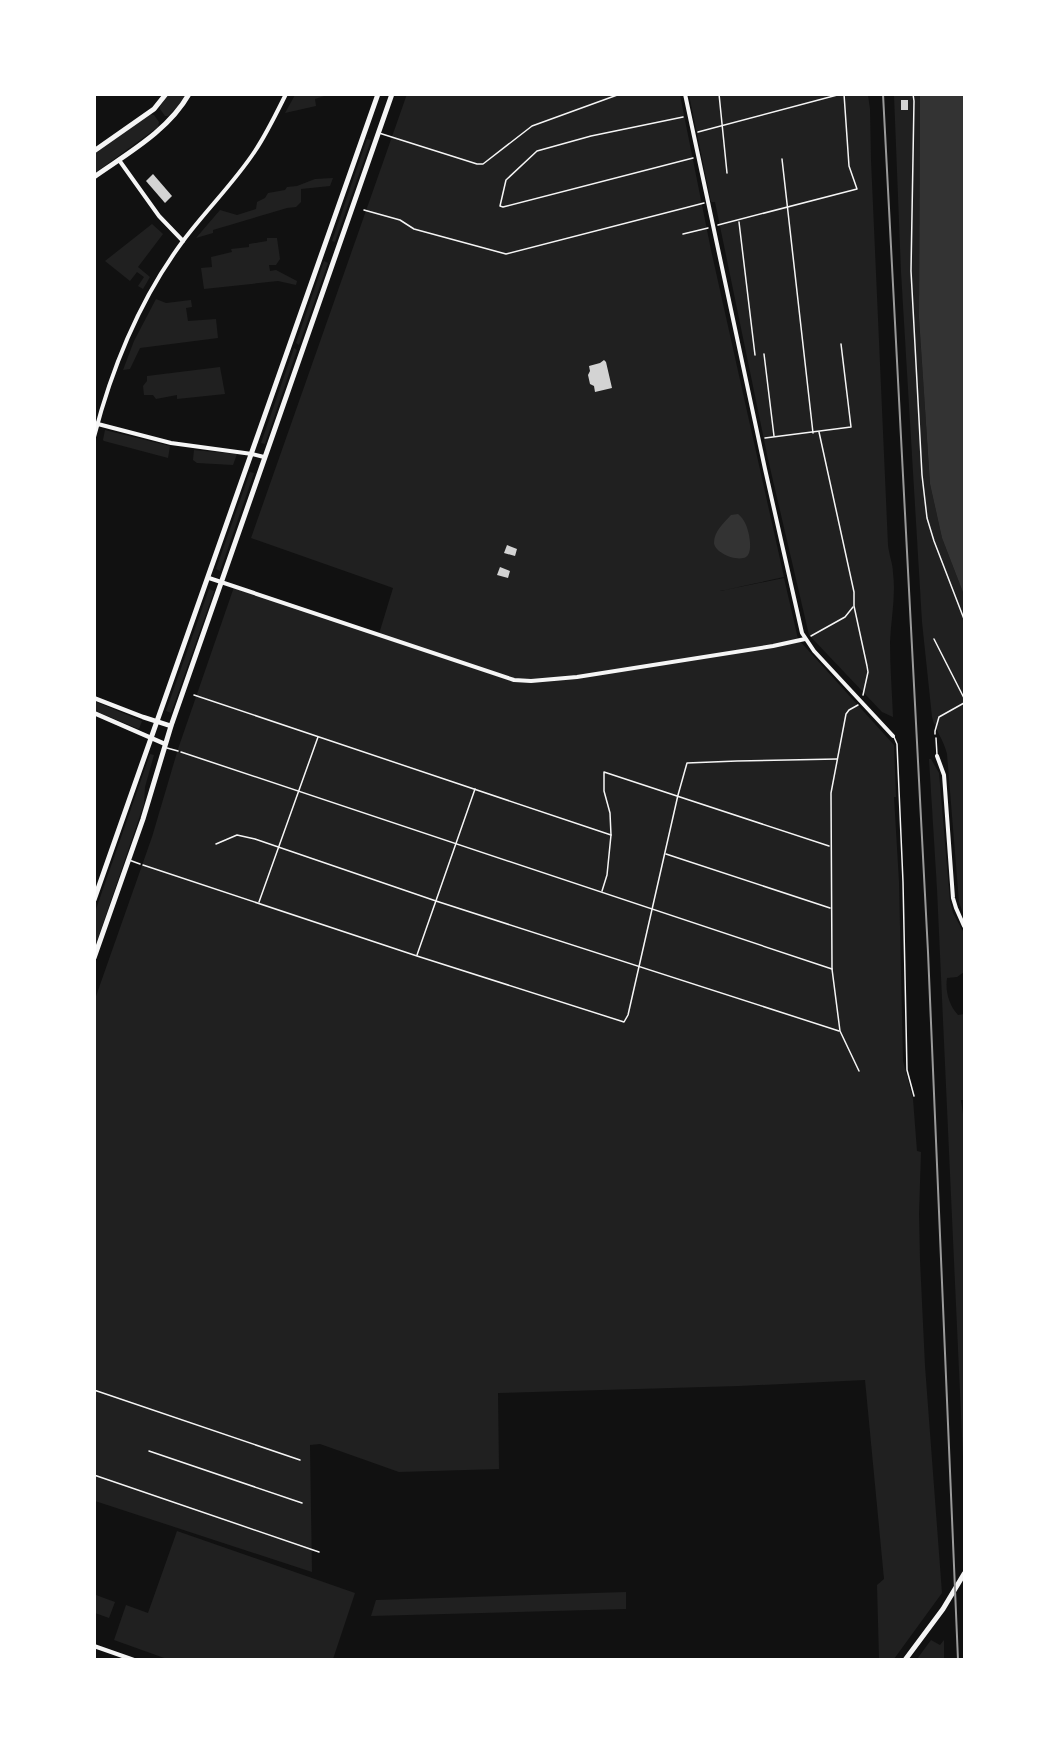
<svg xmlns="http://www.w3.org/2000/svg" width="1059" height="1754" viewBox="0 0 1059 1754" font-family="'Playfair Display',serif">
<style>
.green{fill:#202020}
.water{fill:#333}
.building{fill:#d3d3d3}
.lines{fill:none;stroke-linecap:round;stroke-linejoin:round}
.path{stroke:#f5f5f5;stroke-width:1.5}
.service{stroke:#f5f5f5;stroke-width:1.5}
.minor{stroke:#f5f5f5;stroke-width:4}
.tertiary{stroke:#f5f5f5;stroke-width:4.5}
.secondary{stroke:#f5f5f5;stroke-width:5}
.rail{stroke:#9a9a9a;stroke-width:2}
</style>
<rect width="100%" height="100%" fill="#111"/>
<g class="green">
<polygon points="407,94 680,95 711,250 784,577 720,591 784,578 798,639 894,745 896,797 894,797 899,882 903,1061 913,1099 917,1151 921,1152 919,1214 920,1260 925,1366 942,1593 894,1659 879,1659 877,1585 884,1579 865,1380 739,1386 498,1393 499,1469 399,1472 320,1444 310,1445 312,1572 95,1501 95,999 152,837 178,749 234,587 379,634 393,588 251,538"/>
<polygon points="168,95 186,95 179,105 168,116 165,116 160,109 160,106"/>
<polygon points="295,95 327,95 315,99 316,106 285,113"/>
<path d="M689,95H868L870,109L871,160L888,545C889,555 893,564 893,573C896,596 891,619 890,642C890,667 892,692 893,717L882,712L809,635L768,459L715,202H711Z"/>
<path d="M894,95H920L919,318L930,484L942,538L964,595V916L959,902L947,754C944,740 935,730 932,717L922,622L901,272Z"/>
<polygon points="150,114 154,115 159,122 158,127 95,173 94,154"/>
<polygon points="367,139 371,140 335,242 332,241"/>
<polygon points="333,178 330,186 301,189 301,202 296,207 287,208 213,230 213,233 196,238 220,210 237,215 256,209 257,202 265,198 268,193 285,190 287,187 297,186 315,179"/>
<polygon points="152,224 163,234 138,267 150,277 143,289 138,286 144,277 137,272 130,281 105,261"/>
<polygon points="267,238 277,238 280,259 276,265 269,265 270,271 276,270 297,281 296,285 278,281 204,289 201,268 212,267 211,257 232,252 231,249 249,247 249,244 267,241"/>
<polygon points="324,261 328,263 299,345 296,343"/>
<polygon points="156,299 166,303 191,300 192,307 186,308 188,321 216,319 218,338 140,348 130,369 123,370 134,341"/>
<polygon points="294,348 297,350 265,444 261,443"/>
<polygon points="220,367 225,394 177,399 177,395 156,399 153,395 144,395 143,386 147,381 147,376"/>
<polygon points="105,430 170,446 168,458 104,441 103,440"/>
<polygon points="194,450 237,454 233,465 197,463 193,460"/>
<polygon points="250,472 254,473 220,571 216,569"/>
<polygon points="209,589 214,591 171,713 166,711"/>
<polygon points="94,701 142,721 139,729 95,711"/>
<polygon points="150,754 154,755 145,787 144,804 95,947 95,912"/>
<path d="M929,759H931L939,773L950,901L953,913L964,933V972L957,977L947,978C945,991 949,1005 958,1015L964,1014V1100H961L964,1121V1480L937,889Z"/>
<polygon points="177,1531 355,1593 333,1659 167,1659 114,1640 126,1605 148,1613"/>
<polygon points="626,1592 626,1609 371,1616 376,1600"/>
<polygon points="96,1595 115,1602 109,1618 95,1613"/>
<polygon points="931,1640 940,1645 944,1640 944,1659 917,1659"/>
</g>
<g class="water">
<polygon points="920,95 964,95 964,595 942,538 930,484 919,318"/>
<path d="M738,514C745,520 747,526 749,535C750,541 752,553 746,557C737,562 715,553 714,543C714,531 724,523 731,515Z"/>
</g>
<g class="building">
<rect x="901" y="100" width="7" height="10"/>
<polygon points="153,174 172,196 165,203 146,181"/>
<polygon points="604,360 606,362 612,388 595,392 594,386 590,384 588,375 590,371 589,366 600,363"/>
<polygon points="507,545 517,549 515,556 504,553"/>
<polygon points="500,567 510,571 508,578 497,575"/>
</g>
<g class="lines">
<g class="path">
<polyline points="719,94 727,173"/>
<polyline points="913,94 914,101 911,271 922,475 927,518 934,541 964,619"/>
<polyline points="683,117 591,136 537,151 506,180 500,206 503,207 693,158"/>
<polyline points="698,132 841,94"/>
<polyline points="782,159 813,433"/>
<polyline points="364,210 400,220 414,229 506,254 704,203"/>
<polyline points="739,222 755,355"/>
<polyline points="718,225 857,189 849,166 844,94"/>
<polyline points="683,234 708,228"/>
<polyline points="764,354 774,436"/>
<polyline points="819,432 854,592 854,606 867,666 868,672 863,695"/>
<polyline points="765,438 851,427 841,344"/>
<polyline points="811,636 845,617 853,607"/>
<polyline points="934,639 964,698"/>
<polyline points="194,695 611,835"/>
<polyline points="858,705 849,710 846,714 831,793 832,969 840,1031 859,1071"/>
<polyline points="935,734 935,731 939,717 964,703"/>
<polyline points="181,752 832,969"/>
<polyline points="216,844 237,835 255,839 436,901 839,1031"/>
<polyline points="666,854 830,908"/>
<polyline points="143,865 417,956 624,1022 628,1015 678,795 687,763 737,761 837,759"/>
<polyline points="602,891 607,875 611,835 610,813 604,791 604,772 829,846"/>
<polyline points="259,902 318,737"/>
<polyline points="417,955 475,789"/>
<polyline points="94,1390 300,1460"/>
<polyline points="149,1451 302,1503"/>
<polyline points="94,1475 319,1552"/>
</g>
<g class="service">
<polyline points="379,133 477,164 483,164 532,126 620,94"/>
<polyline points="894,737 897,744 903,882 907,1070 914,1096"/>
<polyline points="936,738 937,755"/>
<polyline points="167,748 178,751"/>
<polyline points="129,860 140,864"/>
</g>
<g class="minor">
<polyline points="685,94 765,469 802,633 814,651 893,736"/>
<polyline points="119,160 159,216 183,241"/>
<polyline points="94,423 171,443 252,454 264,457"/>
<path d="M94,437C112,367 140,299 183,241C206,210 234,183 255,151C267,133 276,114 286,94"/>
<polyline points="209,578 514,680 531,681 577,677 773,646 805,639"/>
<polyline points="937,756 944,775 953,898 956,908 964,926"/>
<polyline points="94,1646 134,1660"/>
</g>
<g class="tertiary">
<polyline points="94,698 143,717 171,726"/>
<polyline points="94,713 165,744"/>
</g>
<g class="secondary">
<polyline points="94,151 154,109 166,94"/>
<path d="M94,177C128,153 168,131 189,94"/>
<polyline points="94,900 378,94"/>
<polyline points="94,958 143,819 171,726 392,94"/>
<polyline points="905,1660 943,1609 964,1574"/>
</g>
<polyline class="rail" points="883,94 928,952 958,1660"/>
</g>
<rect width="1059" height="1754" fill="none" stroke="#ffffff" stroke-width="192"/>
</svg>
